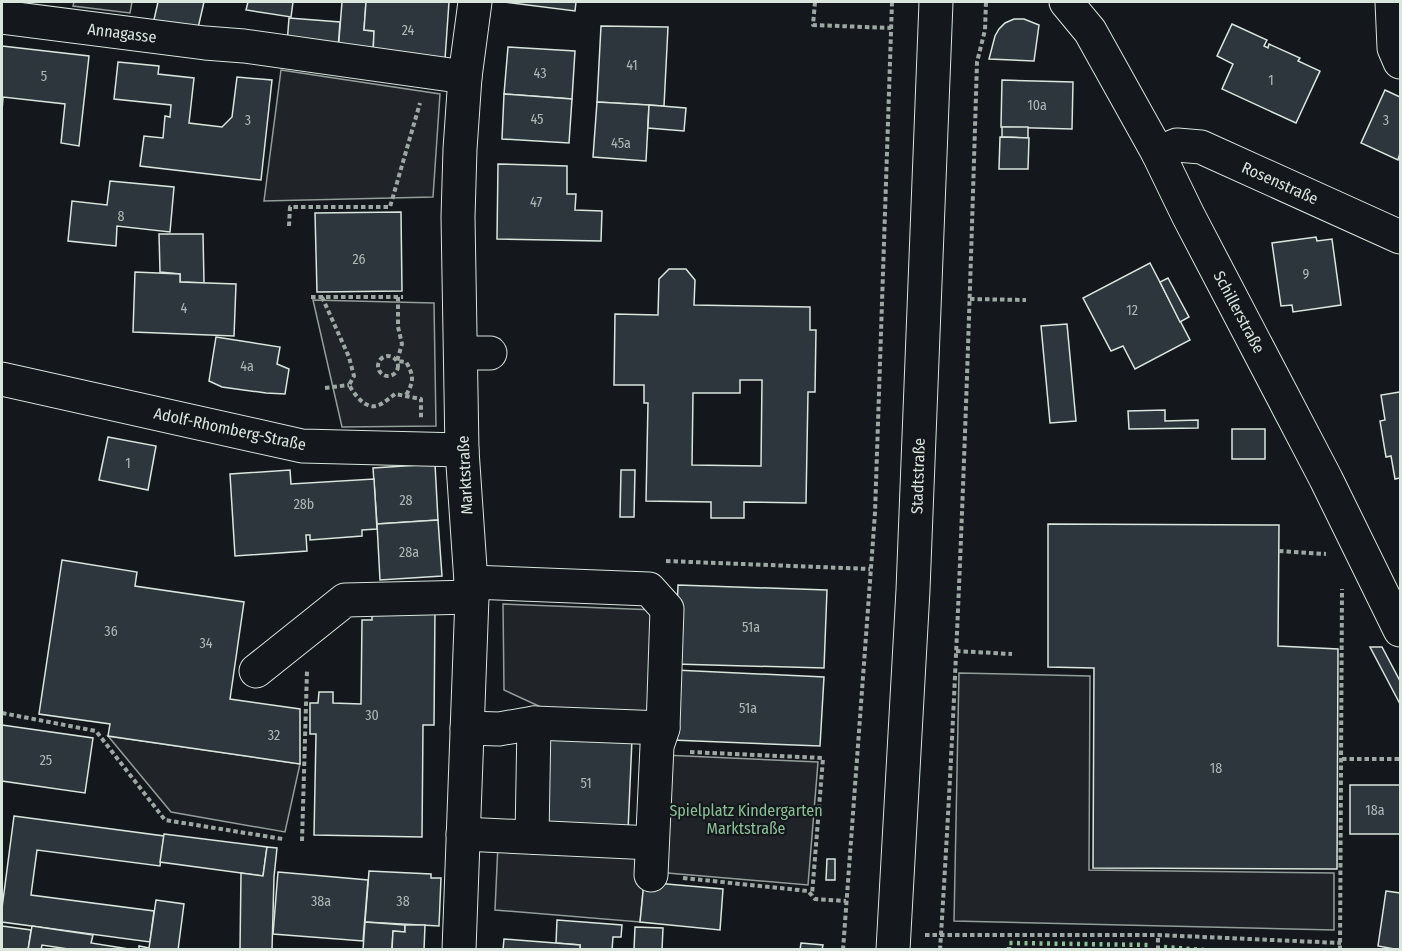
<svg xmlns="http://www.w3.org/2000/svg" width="1402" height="951" viewBox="0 0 1402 951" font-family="'Fira Sans Condensed',sans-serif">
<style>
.green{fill:#202428;stroke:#939e99;stroke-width:1.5}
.building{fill:#2c363c;stroke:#d8e6dc;stroke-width:1.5;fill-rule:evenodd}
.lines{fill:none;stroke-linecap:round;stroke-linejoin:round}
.minor-casing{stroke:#d8e6dc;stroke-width:35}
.major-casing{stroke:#d8e6dc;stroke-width:35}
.path{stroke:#9da8a2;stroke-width:4;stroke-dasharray:4.5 3;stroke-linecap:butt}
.minor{stroke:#14181c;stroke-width:33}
.major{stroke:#14181c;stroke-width:33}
.hedge{stroke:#8ac095;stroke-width:4.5;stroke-dasharray:3 4.5;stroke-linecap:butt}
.labels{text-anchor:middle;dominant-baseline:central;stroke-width:4.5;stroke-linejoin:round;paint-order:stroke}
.number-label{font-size:14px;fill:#adbab4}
.street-label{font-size:16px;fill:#d8e6dc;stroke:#14181c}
.park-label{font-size:16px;fill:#8ac095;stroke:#14181c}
</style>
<rect width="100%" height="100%" fill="#14181c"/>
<g class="green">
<polygon points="74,2 132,2 130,13 73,6"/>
<polygon points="281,70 440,94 433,197 264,201"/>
<polygon points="313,300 434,303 436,426 342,427"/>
<polygon points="503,604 656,610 651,723 569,720 504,690"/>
<polygon points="959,673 1090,676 1089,870 1334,873 1334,930 954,921"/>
<polygon points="108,736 300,764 285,832 171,812"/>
<polygon points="663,755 818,762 808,885 656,872"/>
<polygon points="652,843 644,882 640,922 495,910 498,844"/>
</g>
<g class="building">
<polygon points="158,2 204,2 198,28 153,24"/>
<polygon points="248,2 293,2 291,17 246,10"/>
<polygon points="342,2 366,2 364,30 374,31 373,55 338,52"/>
<polygon points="366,2 449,2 445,59 373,55 374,31 364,30"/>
<polygon points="504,2 576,2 575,11"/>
<polygon points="289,18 340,22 338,48 287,44"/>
<polygon points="1014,19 1024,19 1039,25 1034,61 989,59 995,36 999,29 1005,23"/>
<polygon points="1232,24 1267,40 1264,46 1268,48 1269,44 1300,58 1298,61 1320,71 1296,123 1222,89 1233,64 1217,56"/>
<polygon points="601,26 668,27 664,106 597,102"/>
<polygon points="2,46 89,56 79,146 61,143 65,104 3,97 2,111"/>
<polygon points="508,47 575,51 572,99 504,94"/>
<polygon points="118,62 159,66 158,74 194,78 189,123 222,127 232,117 237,77 272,80 261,180 140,166 144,136 163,138 165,116 170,117 171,105 114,99"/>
<polygon points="1002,80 1073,82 1072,129 1001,127"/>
<polygon points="1385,90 1400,97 1400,153 1398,160 1361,143"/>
<polygon points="504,94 572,99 569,143 502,139"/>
<polygon points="597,102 649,105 646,161 593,157"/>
<polygon points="649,105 686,108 684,131 648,128"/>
<polygon points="1002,127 1028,127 1028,138 1002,137"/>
<polygon points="1000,137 1029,138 1028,169 999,169"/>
<polygon points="498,164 567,166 567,194 576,194 575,210 602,211 601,241 497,239"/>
<polygon points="110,181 174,187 170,232 117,226 116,246 68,241 72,201 107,205"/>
<polygon points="401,212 402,291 317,292 315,213"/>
<polygon points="159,234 203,234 204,283 180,282 180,274 160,272"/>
<polygon points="1316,237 1317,241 1332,239 1341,305 1293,312 1292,305 1281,306 1272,243"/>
<polygon points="1150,263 1190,340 1135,369 1123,346 1111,351 1083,298"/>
<path d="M669,269H686L695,280L694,305L810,307V330H816L815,392H808L806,503L744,502V518H711V502L646,501L648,403H644V385H614L615,314L658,315L659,279ZM740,380H762L761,466L692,465L693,393H740Z"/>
<polygon points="135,272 180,274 180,282 236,284 234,336 133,332"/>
<polygon points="1168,278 1189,317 1180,322 1160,282"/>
<polygon points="1067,324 1076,421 1050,423 1041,326"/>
<polygon points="216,337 280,347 277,364 289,369 285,394 266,393 222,387 209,381"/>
<polygon points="1400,392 1400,478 1395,479 1391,456 1386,457 1380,421 1385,420 1381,395"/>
<polygon points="1165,410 1165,421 1198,420 1198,428 1129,429 1128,411"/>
<rect x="1232" y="429" width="33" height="30"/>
<polygon points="108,437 156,446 148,490 99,480"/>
<polygon points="435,464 438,520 377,524 373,468"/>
<polygon points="290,470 291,484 374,479 377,529 362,530 362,536 310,540 310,535 306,535 307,551 235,556 230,474"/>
<polygon points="621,470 635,470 634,517 620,517"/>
<polygon points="438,520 442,576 380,580 377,524"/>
<polygon points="1048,524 1279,525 1278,646 1338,649 1337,869 1093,868 1094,668 1048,667"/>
<polygon points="62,560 137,572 135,586 244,602 230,699 300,709 300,764 108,736 110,724 39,714"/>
<polygon points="678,585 827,590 824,668 675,664"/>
<polygon points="372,608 435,609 434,725 423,725 422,837 314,835 316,734 310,734 310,703 318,703 319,692 333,692 333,703 361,704 362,620 372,620"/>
<polygon points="1370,647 1382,647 1400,681 1400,704"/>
<polygon points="675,670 824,677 820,746 672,740"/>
<polygon points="2,725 93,738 85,793 2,781"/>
<polygon points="544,736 632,739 628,831 540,828"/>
<rect x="1350" y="785" width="50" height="49"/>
<polygon points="14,816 164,836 160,866 37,850 31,895 154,911 150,942 2,922 2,908"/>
<polygon points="164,834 267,847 263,876 160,862"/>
<polygon points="267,847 277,848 274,877 272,950 240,950 241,873 263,876"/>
<polygon points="827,859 835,859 835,880 826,880"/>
<polygon points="369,871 431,874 431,878 441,878 439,926 365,922"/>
<polygon points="278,872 368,880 363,941 273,934"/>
<polygon points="644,882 723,889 720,930 640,922"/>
<polygon points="1386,891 1400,893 1400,950 1378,946"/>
<polygon points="156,900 184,904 178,950 139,950 139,946 149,948"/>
<polygon points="557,920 622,925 621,937 613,937 612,950 580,950 580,945 556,943"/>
<polygon points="365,922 405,925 405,932 393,931 392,950 363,950"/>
<polygon points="405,925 425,925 424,950 392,950 393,931 405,932"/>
<polygon points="2,926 31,930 28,950 2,950"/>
<polygon points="32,926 93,935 91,943 135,950 75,950 42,945 41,950 28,950"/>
<polygon points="635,927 663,928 662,950 634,950"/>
<polygon points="504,939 580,945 580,950 503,950"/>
<polygon points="801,943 823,945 822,950 800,950"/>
</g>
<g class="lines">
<g class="minor-casing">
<g id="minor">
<polyline points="1066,2 1090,31 1158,153 1188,215 1326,479 1400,630"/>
<polyline points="1392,2 1394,48 1400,62"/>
<polyline points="2,17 205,43 244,46 465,77"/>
<polyline points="1158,153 1177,145 1201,147 1400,237"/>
<polyline points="462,353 490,353"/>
<polyline points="2,379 302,446 462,450"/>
<polyline points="471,582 649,589 667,609 663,728 657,746 651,875"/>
<polyline points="256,671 345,600 472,597"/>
<polyline points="467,728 499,729 534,723 663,728"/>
<polyline points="463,834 652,843"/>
<polyline points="532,837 534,723"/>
<polyline points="459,950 472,597 462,450 458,217 460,149 465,77 475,2"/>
</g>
</g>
<g class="major-casing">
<polyline id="major" points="893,950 913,590 936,2"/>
</g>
<g class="path">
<polyline points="815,2 813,25 891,28"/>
<polyline points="289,226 290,207 390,207 420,103"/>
<polyline points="311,297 403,297"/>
<path d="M322,297L349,357L354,376L349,385C355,395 366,411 379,405C384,403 391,397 395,394L421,399V418"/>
<path d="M398,297V327L402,344L397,361L406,362C414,375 414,382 406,395"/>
<polyline points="970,299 1026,300"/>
<circle cx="388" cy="366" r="10"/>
<polyline points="325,388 349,385"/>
<polyline points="1279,551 1326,554"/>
<polyline points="666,561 870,569"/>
<polyline points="956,651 1012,654"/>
<polyline points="2,713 96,731 165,820 283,839"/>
<polyline points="690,752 823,758 812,895"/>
<polyline points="1342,759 1400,759"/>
<polyline points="302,841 307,671"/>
<polyline points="683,878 808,891 815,899 846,901"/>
<polyline points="925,935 1158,935 1341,943"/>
<polyline points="843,950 875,513 892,2"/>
<path d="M940,950C959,654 968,358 977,62L985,30L986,2"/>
<polyline points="1158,950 1158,935"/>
<polyline points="1340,950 1342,589"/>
</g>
<use href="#minor" class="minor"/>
<use href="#major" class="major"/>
<g class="hedge">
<polyline points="1164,947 1204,950"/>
<polyline points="1009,950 1009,943 1150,945"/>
</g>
</g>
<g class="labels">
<g class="number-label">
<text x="408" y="30">24</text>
<text x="632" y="65">41</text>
<text x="540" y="73">43</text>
<text x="44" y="76">5</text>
<text x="1271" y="80">1</text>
<text x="1037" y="105">10a</text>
<text x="537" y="119">45</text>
<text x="248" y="120">3</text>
<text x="1386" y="120">3</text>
<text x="621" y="143">45a</text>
<text x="536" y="202">47</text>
<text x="121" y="216">8</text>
<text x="359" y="259">26</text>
<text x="1306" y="274">9</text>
<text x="184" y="308">4</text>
<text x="1132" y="310">12</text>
<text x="247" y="366">4a</text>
<text x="128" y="463">1</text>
<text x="406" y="500">28</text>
<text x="304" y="504">28b</text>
<text x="409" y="552">28a</text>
<text x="751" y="627">51a</text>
<text x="111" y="631">36</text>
<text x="206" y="643">34</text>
<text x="748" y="708">51a</text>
<text x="372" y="715">30</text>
<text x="274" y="735">32</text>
<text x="46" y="760">25</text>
<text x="1216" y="768">18</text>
<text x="586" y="783">51</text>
<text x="1375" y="810">18a</text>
<text x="321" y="901">38a</text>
<text x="403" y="901">38</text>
</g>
<g class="street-label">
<text transform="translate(122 33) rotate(7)">Annagasse</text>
<text transform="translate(1280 183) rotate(24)">Rosenstraße</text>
<text transform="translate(1239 312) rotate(62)">Schillerstraße</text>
<text transform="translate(230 429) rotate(12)">Adolf-Rhomberg-Straße</text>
<text transform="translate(465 475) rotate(-93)">Marktstraße</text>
<text transform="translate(918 476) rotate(-88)">Stadtstraße</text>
</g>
<g class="park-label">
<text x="746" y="810">Spielplatz Kindergarten<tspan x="746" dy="18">Marktstraße</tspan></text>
</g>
</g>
<rect width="1402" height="951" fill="none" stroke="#d8e6dc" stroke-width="6"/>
</svg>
